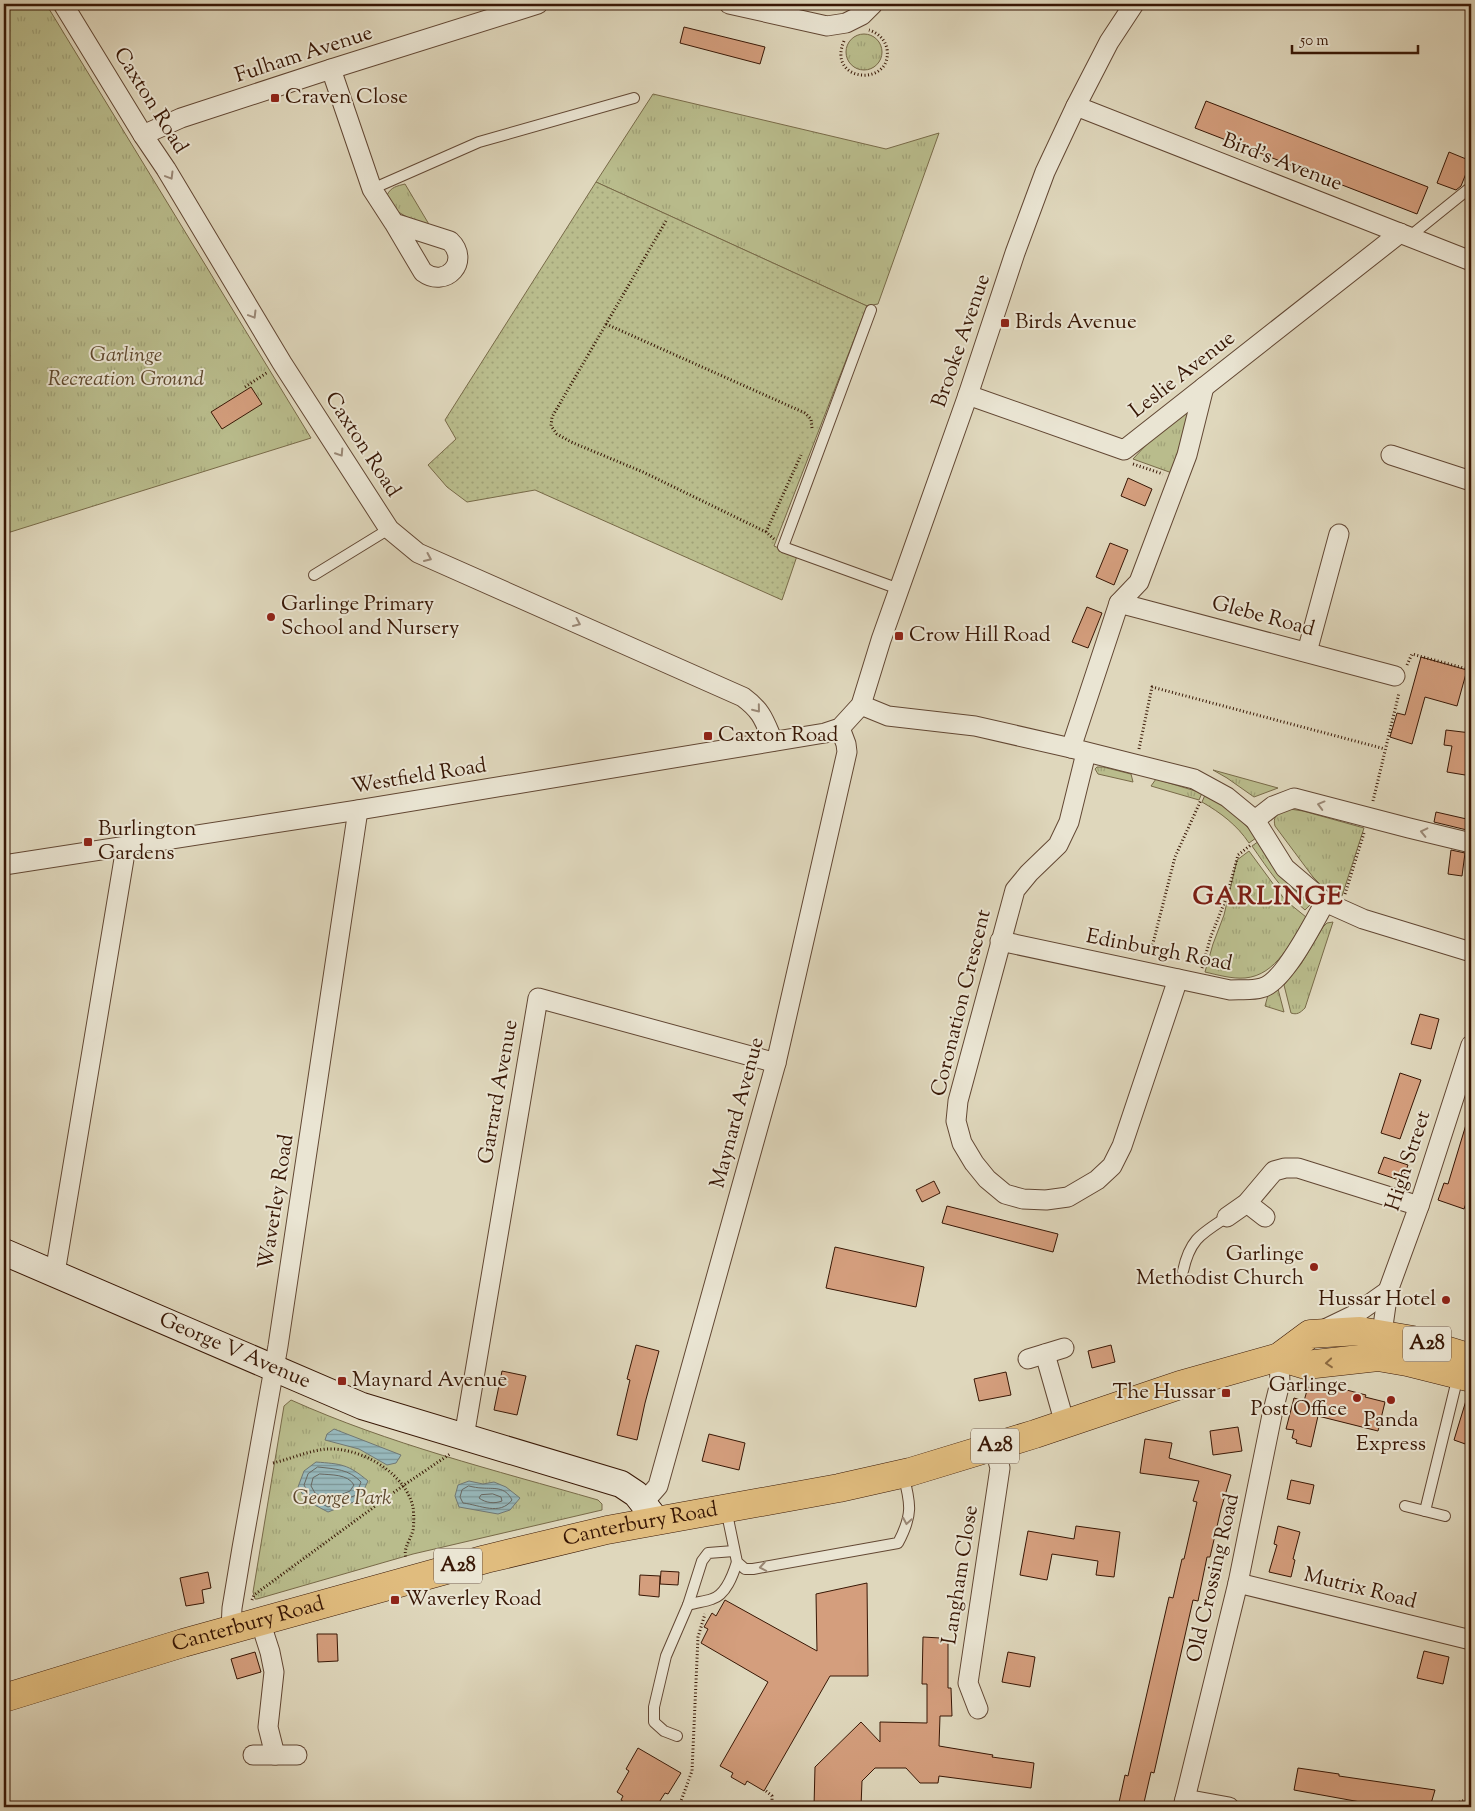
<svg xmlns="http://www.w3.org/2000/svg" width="1475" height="1811" viewBox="0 0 1475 1811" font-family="'Sorts Mill Goudy',serif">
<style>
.grass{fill:url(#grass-tufts);stroke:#786a48}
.garden{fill:url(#garden-dots);stroke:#786a48}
.water{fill:url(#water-rules);stroke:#717772}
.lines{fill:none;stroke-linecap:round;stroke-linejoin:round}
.shore{stroke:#686760;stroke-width:1}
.building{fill:#d49e7d;stroke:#381705}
.lane-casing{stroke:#624733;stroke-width:12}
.street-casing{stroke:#624733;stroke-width:21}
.secondary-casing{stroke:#381705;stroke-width:28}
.highway-casing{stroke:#381705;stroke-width:29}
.path{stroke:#381705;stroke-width:3;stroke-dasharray:1 2.5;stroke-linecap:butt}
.lane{stroke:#eae5d3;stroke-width:10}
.street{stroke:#eae5d3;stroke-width:19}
.secondary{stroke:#eae5d3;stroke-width:26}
.highway{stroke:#e0bc7e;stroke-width:28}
.oneway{stroke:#9a8876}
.oneway2{stroke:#8c6a42}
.poi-dot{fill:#8f2418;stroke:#eae5d3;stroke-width:2}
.labels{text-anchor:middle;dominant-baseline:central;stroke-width:4;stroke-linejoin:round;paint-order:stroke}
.shield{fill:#eae5d3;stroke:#6d5543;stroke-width:1}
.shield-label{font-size:20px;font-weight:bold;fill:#381705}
.street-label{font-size:21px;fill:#381705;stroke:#eae5d3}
.poi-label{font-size:21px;fill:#381705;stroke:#eae5d3;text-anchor:start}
.park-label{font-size:21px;font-style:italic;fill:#5f492e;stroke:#eae5d3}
.district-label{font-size:26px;font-weight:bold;letter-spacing:1px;fill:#7a1f14;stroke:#eae5d3}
</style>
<defs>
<pattern id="grass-tufts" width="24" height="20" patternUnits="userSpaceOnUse" patternTransform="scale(1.25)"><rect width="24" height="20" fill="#b9bc8c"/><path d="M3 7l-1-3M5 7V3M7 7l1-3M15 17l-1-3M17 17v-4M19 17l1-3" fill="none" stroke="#a0a177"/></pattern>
<pattern id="garden-dots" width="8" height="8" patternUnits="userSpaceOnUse" patternTransform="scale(1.25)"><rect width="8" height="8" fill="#b9bc8c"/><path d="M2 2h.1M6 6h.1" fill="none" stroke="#a0a177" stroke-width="1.8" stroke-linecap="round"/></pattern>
<pattern id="water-rules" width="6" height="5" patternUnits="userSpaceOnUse" patternTransform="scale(1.25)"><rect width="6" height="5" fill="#97b7ba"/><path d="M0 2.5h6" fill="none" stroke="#7c9495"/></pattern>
</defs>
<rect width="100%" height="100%" fill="#dfd7bc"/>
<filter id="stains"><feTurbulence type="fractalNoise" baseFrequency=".004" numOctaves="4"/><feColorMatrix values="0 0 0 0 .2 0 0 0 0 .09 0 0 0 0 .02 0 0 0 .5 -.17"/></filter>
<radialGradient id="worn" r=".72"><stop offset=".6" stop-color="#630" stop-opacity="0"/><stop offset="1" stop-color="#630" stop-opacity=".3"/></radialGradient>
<g class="grass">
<polygon points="4,4 46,4 311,438 4,534"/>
<circle cx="864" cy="52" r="18"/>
<polygon points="653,94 886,149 939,133 878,304 867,306 596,182"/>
<path d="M405,184L430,226L412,220L395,210L387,195C391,187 397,186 405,184Z"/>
<polygon points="1188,411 1189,412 1172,473 1133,459 1161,429"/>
<polygon points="1097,767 1103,767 1131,774 1133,782 1098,774 1095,769"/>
<polygon points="1213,770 1278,788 1254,797 1227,778"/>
<polygon points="1156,779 1202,793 1199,800 1151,786"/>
<path d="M1205,795C1225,806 1243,819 1256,838L1249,843C1237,825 1221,813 1202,802Z"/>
<path d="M1290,809L1303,811L1364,828L1342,896L1321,885L1313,877L1275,826C1272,814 1280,812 1290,809Z"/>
<path d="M1259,841L1293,889L1309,902L1310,905L1305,910C1283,892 1268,869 1252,846Z"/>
<path d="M1249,851L1285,900L1306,917C1291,941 1277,975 1245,978C1232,979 1218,975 1205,972L1213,944L1224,915L1237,860Z"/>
<path d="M1333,922L1305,1008C1300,1013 1297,1015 1291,1013L1284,985L1301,964L1323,927L1327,923Z"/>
<polygon points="1278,989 1284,1012 1265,1006 1268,995"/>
<path d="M291,1400C389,1444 494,1470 598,1500L602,1504V1510L413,1554L257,1599H255L253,1592L284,1406Z"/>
</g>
<polygon class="garden" points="596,182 867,306 774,546 797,556 782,600 535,490 467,502 447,487 428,465 456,439 445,420"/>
<g class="water">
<polygon points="334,1429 401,1455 396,1463 387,1465 359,1449 325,1440 327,1434"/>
<path d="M316,1462C341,1464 348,1464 368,1481L359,1500L328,1512L307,1501L298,1487L304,1471Z"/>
<polygon points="469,1481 483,1484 494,1482 506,1487 520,1498 510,1510 498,1514 459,1507 455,1496 458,1485"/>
</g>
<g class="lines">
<g class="shore">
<path d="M318,1467C335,1469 349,1469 361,1482L356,1495L328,1507L311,1498L304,1485L308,1474Z"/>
<path d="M320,1474C331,1475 348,1474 354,1485L350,1491L328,1500L315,1493L311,1486L313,1478Z"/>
<path d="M469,1486C473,1487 478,1488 482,1488C494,1489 505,1486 512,1500C500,1516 480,1505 463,1503L460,1497L462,1490Z"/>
<path d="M493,1494L501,1497L502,1501C494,1504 486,1503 479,1498L481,1495Z"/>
</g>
</g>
<g class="building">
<polygon points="684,27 765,47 760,64 680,43"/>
<polygon points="1206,101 1428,187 1417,214 1195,128"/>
<polygon points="1449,152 1471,161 1461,186 1456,190 1437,183"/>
<polygon points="251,387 262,404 222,429 211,412"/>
<polygon points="1128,478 1152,489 1145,506 1121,496"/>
<polygon points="1110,543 1128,550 1114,585 1096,577"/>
<polygon points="1087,607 1102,613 1088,648 1072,642"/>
<polygon points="1421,657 1467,670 1457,706 1425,697 1412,744 1390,737 1397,713 1405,715"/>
<polygon points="1446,730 1471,733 1471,776 1447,772 1452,746 1444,745"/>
<polygon points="1436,812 1471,820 1471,831 1434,822"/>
<polygon points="1451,850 1465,853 1462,876 1448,874"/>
<polygon points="1420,1014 1439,1019 1431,1049 1411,1044"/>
<polygon points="1400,1073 1421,1080 1400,1139 1381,1133"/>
<polygon points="1468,1118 1471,1118 1471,1189 1464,1209 1438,1200 1444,1183 1448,1184"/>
<polygon points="1384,1157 1408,1165 1402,1181 1378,1173"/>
<polygon points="934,1181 940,1193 922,1202 916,1190"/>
<polygon points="947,1206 1058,1234 1053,1252 942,1223"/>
<polygon points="835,1247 924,1267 916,1307 826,1288"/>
<polygon points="636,1345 659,1351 645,1403 637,1440 617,1435 630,1380 627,1379"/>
<polygon points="1111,1345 1115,1362 1092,1368 1088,1351"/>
<polygon points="502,1371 526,1376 517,1415 494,1410"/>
<polygon points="1006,1372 1011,1395 979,1401 974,1379"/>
<polygon points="1308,1387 1333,1394 1335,1387 1366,1395 1365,1397 1385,1402 1378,1431 1318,1416 1311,1447 1296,1443 1297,1440 1292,1438 1294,1430 1286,1429 1294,1398 1304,1401"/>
<polygon points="1468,1394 1471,1394 1471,1446 1454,1440"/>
<polygon points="1238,1427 1242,1451 1213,1455 1210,1431"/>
<polygon points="709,1434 745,1443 739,1470 702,1461"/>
<polygon points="1145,1439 1172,1443 1169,1458 1231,1475 1221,1509 1210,1557 1207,1557 1198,1601 1193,1600 1154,1773 1151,1772 1143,1807 1118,1807 1125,1775 1128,1776 1169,1597 1173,1598 1182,1559 1184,1559 1197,1502 1193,1501 1199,1481 1140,1473"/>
<polygon points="1291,1480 1314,1485 1310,1504 1287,1499"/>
<polygon points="1076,1526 1120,1532 1114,1577 1096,1575 1098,1561 1052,1554 1047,1580 1020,1575 1028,1531 1074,1539"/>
<polygon points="1278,1526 1300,1532 1293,1559 1295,1560 1291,1577 1269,1572 1277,1545 1274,1544"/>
<polygon points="661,1571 679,1572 678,1585 660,1584"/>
<polygon points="208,1572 211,1588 202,1590 204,1603 186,1606 180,1578"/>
<polygon points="640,1575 660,1576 659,1597 639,1595"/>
<polygon points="867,1583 868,1676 830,1676 764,1791 747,1781 745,1785 731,1777 733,1773 720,1766 768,1682 701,1643 708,1629 704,1627 712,1613 716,1616 725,1600 817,1651 816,1594"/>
<polygon points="317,1634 337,1634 338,1661 318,1662"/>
<polygon points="923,1637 940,1638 940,1642 948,1642 948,1688 951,1688 952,1716 940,1716 939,1746 993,1755 992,1757 1034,1763 1031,1788 939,1776 938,1783 920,1783 906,1768 875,1768 862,1781 861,1807 814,1807 815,1767 861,1722 880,1742 880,1722 927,1723 927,1684 922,1684"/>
<polygon points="1424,1651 1449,1657 1443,1684 1417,1678"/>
<polygon points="255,1652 261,1672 237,1679 231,1659"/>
<polygon points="1008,1652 1035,1657 1030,1687 1002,1682"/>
<polygon points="638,1748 681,1773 668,1794 665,1793 656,1807 632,1807 621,1800 623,1796 617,1792 629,1771 626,1769"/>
<polygon points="1298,1768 1339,1774 1339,1776 1435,1790 1430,1807 1394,1807 1377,1805 1294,1790"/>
</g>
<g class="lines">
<g class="lane-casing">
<g id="lane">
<polyline points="372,189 479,142 634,98"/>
<polyline points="1409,237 1471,187"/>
<polyline points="871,310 783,547 899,589"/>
<polyline points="314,575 389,529"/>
<path d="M1183,1271C1190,1239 1201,1234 1227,1217"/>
<polyline points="1405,1506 1445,1516"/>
<path d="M726,1509L737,1562L745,1569H753L898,1543C913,1515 911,1504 903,1474"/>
<polyline points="1425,1511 1458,1376"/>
<path d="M688,1605C696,1602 704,1602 712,1599C726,1595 733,1575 737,1562"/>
<polyline points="677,1736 664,1731 654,1722 654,1707 666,1656 688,1605 702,1561 708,1553 734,1551"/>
</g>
</g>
<g class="street-casing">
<g id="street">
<path d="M63,4L143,135L166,169L282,363L389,529L418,553L743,697C762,711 764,720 773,741"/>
<polyline points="729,4 827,26 846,23 862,15 873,4"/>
<path d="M331,69L372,189L394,223L423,272C446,289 471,261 450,241L394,223"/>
<polyline points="1076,106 1471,261"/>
<polyline points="143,135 181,118 331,69 538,4"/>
<polyline points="968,395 1124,450 1400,233"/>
<polyline points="1391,455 1471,481"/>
<polyline points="1119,603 1395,676"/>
<polyline points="1307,652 1339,534"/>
<polyline points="861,705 888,716 975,726 1071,748 1194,779 1227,797 1255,820 1285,868 1325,902 1363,919 1471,952"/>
<polyline points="1071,748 1119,603 1139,582 1187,455 1204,387"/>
<polyline points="1086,753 1069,822 1058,845 1029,873 1015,890 958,1101 956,1121 962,1143 974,1163 987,1179 1005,1194 1023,1199 1046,1200 1068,1197 1097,1180 1112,1166 1122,1146 1178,979"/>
<polyline points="1255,820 1273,806 1294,798 1409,828 1471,843"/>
<polyline points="4,865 358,810 825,733 840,728 861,705 881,640 968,395 1015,253 1045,172 1076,106 1109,42 1134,4"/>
<path d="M1000,941L1230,990C1240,989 1251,991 1261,988C1283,984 1314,922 1325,902"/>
<polyline points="1247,1203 1265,1217"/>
<polyline points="1227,1217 1247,1203 1274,1171 1285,1168 1298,1168 1419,1206"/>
<polyline points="55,1273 126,847"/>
<polyline points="1325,1329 1354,1315 1388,1291"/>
<polyline points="1380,1347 1388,1291 1419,1206 1471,1045"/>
<polyline points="1045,1354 1065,1424"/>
<polyline points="1028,1359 1064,1348"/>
<polyline points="464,1437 538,998 776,1063"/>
<polyline points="643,1503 658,1486 776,1063 847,752 846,744 840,728"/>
<polyline points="1238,1583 1471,1640"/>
<polyline points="260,1621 270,1652 274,1672 268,1727 275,1755"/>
<polyline points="231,1629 232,1608 242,1548 278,1346 358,810"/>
<polyline points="978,1709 968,1683 1000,1468 994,1446"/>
<polyline points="253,1755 297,1755"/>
<polyline points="1185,1799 1229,1807"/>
<polyline points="1183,1807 1238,1583 1272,1415 1280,1383 1279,1357"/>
</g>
</g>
<g class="secondary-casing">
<g id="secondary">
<path id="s1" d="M4,1252L362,1406L621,1484L636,1494L657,1521"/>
</g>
</g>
<g class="highway-casing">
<g id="highway">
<polyline points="1279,1357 1306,1365 1378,1357 1407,1362 1471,1378"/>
<path id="s2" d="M4,1698L183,1643L486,1559L607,1530L839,1488L910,1472L1035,1434L1180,1385L1279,1357L1310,1334L1360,1331L1413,1340L1471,1358"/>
</g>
</g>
<g class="path">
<path d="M844,41C826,83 893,87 887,49C885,39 878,33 869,30"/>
<polyline points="666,221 552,417 551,426 557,434 571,442 643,472 766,532 774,539"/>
<polyline points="606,324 805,413 811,419 812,428"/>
<polyline points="245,387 268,372"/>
<polyline points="1133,464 1163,474"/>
<polyline points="766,532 801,455"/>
<polyline points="1407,665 1412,654 1471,670"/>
<polyline points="1139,749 1152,687 1385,749"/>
<polyline points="1373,801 1399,693"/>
<polyline points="1345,894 1364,833"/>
<polyline points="1150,955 1175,857 1201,800"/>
<polyline points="1202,968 1211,936 1227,896 1238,855 1252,844"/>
<path d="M273,1463C290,1459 308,1451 326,1449C360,1447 405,1472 413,1507C414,1513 414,1524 413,1530C410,1542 403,1547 406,1559"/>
<polyline points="252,1600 254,1595 404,1485 450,1454"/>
<polyline points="766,1791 772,1796 772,1807"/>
<polyline points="681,1807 681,1801 692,1771 698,1637 705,1614"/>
<polyline points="1446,1807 1471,1798"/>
</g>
<use href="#lane" class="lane"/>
<use href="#street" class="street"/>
<use href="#secondary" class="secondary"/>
<use href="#highway" class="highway"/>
</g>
<defs><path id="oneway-chevron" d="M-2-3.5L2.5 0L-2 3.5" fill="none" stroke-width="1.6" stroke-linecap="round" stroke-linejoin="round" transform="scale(1.25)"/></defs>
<g class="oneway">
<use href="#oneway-chevron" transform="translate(170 176) rotate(59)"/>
<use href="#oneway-chevron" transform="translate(253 315) rotate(59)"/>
<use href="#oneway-chevron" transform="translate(340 453) rotate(57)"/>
<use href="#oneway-chevron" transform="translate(428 558) rotate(24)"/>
<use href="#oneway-chevron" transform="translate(577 623) rotate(24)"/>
<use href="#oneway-chevron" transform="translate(757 709) rotate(51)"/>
<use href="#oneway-chevron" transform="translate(1321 805) rotate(-165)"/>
<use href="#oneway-chevron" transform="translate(1424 832) rotate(-167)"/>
<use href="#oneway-chevron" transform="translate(907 1521) rotate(100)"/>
<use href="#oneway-chevron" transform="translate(763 1567) rotate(170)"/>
</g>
<use class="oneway2" href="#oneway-chevron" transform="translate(1329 1363) rotate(175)"/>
<g class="poi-dot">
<rect x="270" y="93" width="10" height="10" rx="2.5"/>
<rect x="1000" y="318" width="10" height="10" rx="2.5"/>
<circle cx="271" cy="617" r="5"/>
<rect x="894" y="631" width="10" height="10" rx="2.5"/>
<rect x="703" y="731" width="10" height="10" rx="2.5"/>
<rect x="83" y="837" width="10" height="10" rx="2.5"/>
<circle cx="1314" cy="1267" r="5"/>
<circle cx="1446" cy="1300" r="5"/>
<rect x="337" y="1376" width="10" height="10" rx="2.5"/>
<rect x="1221" y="1388" width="10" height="10" rx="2.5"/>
<circle cx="1357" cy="1398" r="5"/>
<circle cx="1391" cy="1400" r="5"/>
<rect x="390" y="1595" width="10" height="10" rx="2.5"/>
</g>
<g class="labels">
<g class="shield">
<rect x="1403" y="1326.5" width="48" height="35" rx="4"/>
<rect x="971" y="1428.5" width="48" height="35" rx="4"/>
<rect x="434" y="1548.5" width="48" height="35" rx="4"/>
</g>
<g class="shield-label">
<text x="1427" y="1344">A28</text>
<text x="995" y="1446">A28</text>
<text x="458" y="1566">A28</text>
</g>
<g class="street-label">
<text transform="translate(304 55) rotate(-18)">Fulham Avenue</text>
<text transform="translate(150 101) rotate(58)">Caxton Road</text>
<text transform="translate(1282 163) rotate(21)">Bird's Avenue</text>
<text transform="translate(962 341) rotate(-71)">Brooke Avenue</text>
<text transform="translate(1183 375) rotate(-38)">Leslie Avenue</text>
<text transform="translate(362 445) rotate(57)">Caxton Road</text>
<text transform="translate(1263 617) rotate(15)">Glebe Road</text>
<text transform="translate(419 777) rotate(-9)">Westfield Road</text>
<text transform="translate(1159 951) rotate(11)">Edinburgh Road</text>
<text transform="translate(962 1003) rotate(-76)">Coronation Crescent</text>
<text transform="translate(499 1092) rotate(-80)">Garrard Avenue</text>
<text transform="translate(738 1113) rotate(-75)">Maynard Avenue</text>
<text transform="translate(1409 1161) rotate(-72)">High Street</text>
<text transform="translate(277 1202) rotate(-81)">Waverley Road</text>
<text stroke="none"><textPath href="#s1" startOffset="251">George V Avenue</textPath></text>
<text stroke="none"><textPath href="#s2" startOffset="660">Canterbury Road</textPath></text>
<text transform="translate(961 1575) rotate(-81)">Langham Close</text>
<text transform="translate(1214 1578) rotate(-77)">Old Crossing Road</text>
<text transform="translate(1360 1589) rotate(14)">Mutrix Road</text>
<text stroke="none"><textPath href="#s2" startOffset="255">Canterbury Road</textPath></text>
</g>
<g class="poi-label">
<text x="285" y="98">Craven Close</text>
<text x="1015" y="323">Birds Avenue</text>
<text x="281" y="605">Garlinge Primary<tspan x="281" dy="24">School and Nursery</tspan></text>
<text x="909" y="636">Crow Hill Road</text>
<text x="718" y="736">Caxton Road</text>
<text x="98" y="830">Burlington<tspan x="98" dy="24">Gardens</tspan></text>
<text x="1304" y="1255" text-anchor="end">Garlinge<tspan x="1304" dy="24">Methodist Church</tspan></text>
<text x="1436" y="1300" text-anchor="end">Hussar Hotel</text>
<text x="352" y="1381">Maynard Avenue</text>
<text x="1347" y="1386" text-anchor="end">Garlinge<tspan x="1347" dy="24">Post Office</tspan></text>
<text x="1216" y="1393" text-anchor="end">The Hussar</text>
<text x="1391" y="1421" text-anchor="middle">Panda<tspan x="1391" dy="24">Express</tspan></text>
<text x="405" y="1600">Waverley Road</text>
</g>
<g class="park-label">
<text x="126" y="356">Garlinge<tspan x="126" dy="24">Recreation Ground</tspan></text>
<text x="342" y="1499">George Park</text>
</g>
<g class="district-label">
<text x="1268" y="897">GARLINGE</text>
</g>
</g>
<rect width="1475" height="1811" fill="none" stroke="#dfd7bc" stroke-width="20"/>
<rect x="5" y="5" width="1465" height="1801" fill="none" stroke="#381705" stroke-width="2.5"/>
<rect x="10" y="10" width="1455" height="1791" fill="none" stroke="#381705"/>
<path d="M1292 45v8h126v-8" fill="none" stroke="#381705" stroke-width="2.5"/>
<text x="1300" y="45" font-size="15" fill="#381705" stroke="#eae5d3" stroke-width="4" paint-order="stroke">50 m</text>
<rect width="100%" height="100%" filter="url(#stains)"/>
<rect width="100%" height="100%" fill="url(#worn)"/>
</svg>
